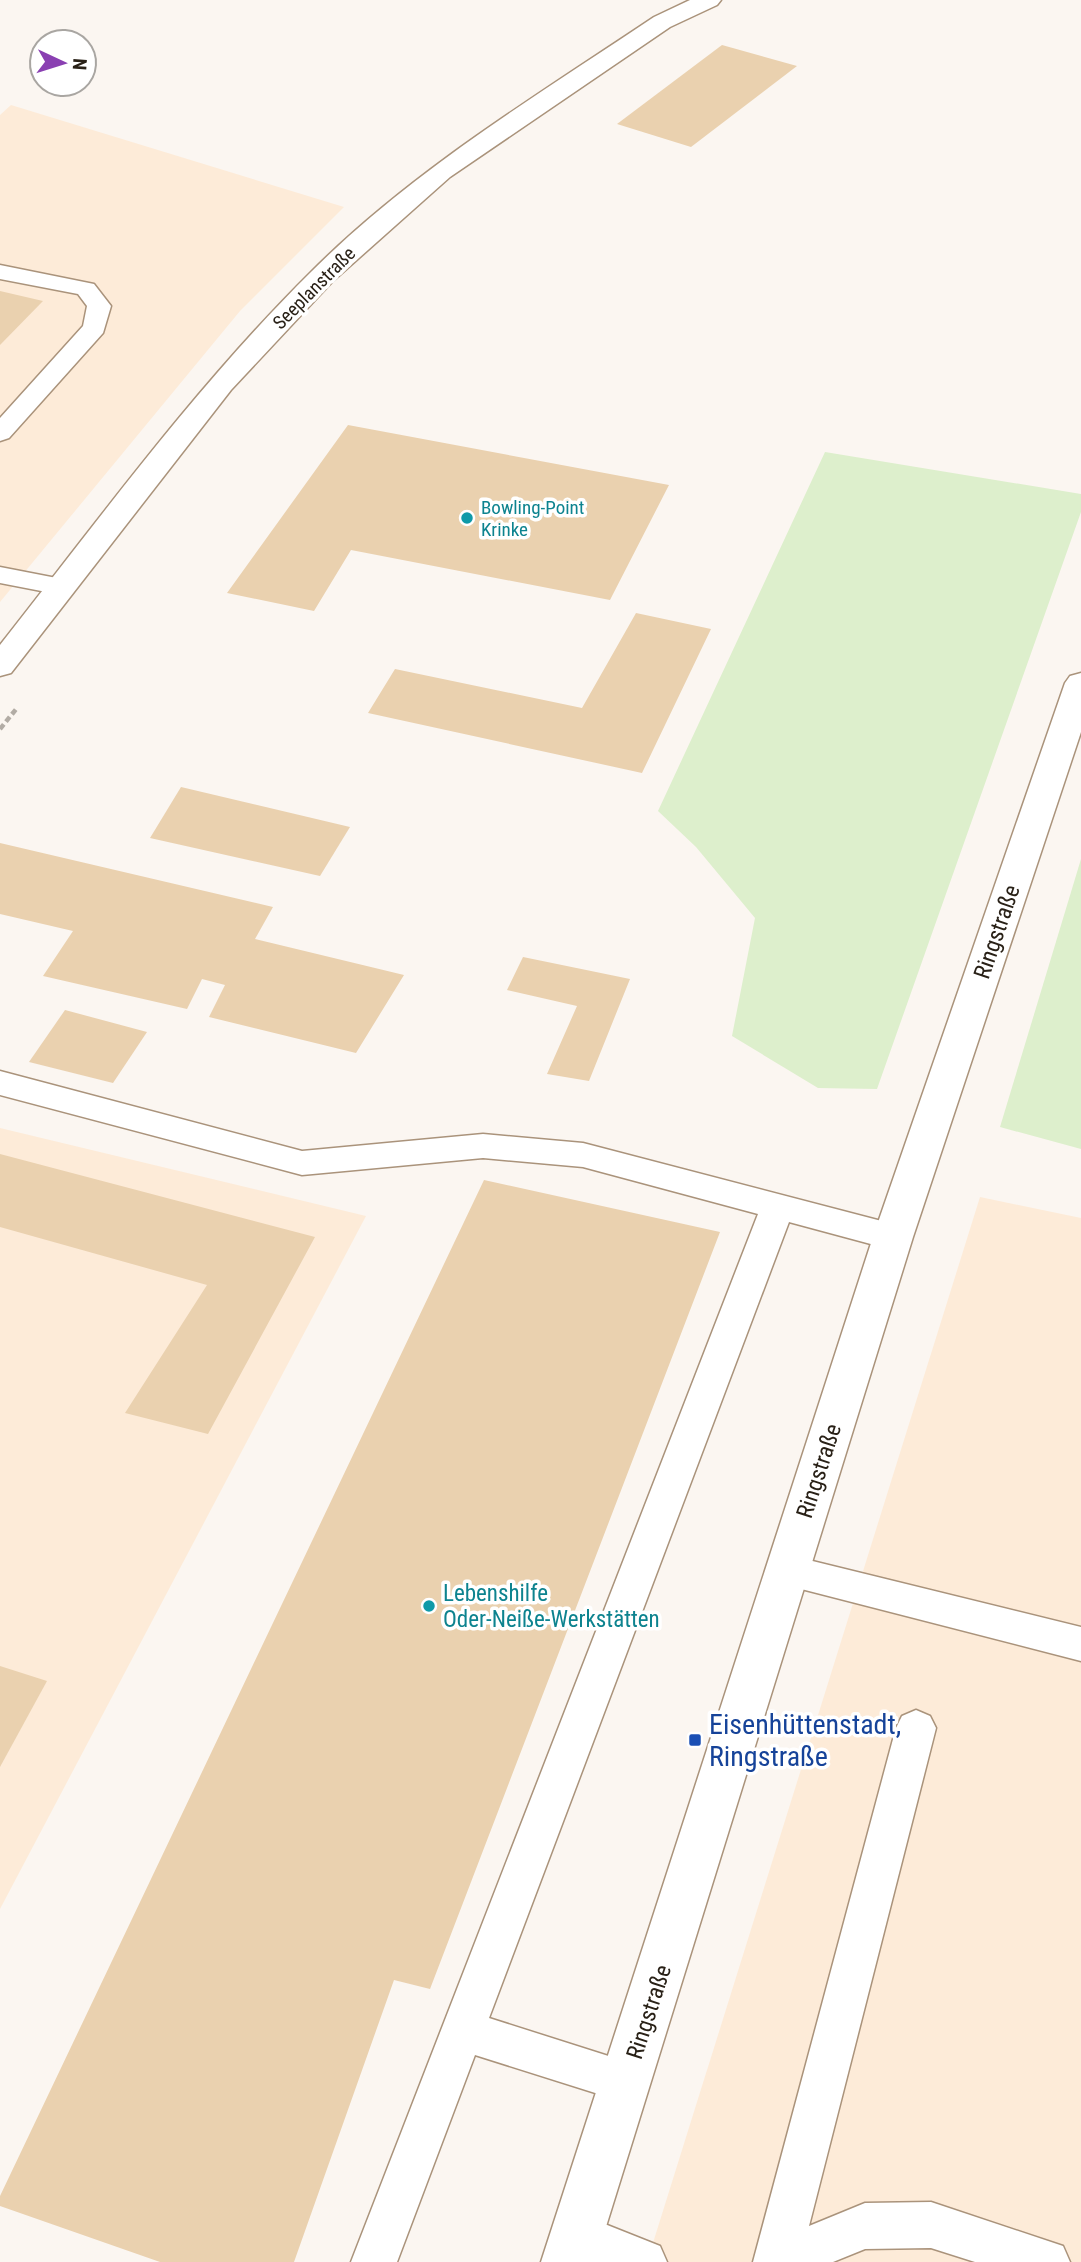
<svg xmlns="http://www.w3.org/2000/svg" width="1081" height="2262" viewBox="0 0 1081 2262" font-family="'Roboto Condensed',sans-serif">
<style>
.built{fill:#fdebd8}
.green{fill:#ddefcc}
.building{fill:#ead1af}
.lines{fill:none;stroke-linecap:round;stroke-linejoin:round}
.lane-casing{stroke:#aa937b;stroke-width:3}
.street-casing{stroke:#aa937b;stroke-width:3}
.path{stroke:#b2aca5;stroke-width:4.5;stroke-dasharray:6 3.5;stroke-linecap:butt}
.lane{fill:#fff;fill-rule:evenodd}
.street{fill:#fff;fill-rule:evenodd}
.culture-dot{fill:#0f9aa8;stroke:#fff;stroke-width:2.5}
.transit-dot{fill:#1a4fb4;stroke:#fff;stroke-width:2.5}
.labels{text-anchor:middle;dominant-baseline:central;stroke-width:7;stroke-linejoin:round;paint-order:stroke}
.far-street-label{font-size:19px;fill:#292117;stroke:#fff}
.far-culture-label{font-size:19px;fill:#0d838f;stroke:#fff;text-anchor:start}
.street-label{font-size:23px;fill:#292117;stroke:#fff}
.culture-label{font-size:23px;fill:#0d838f;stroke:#fff;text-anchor:start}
.near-transit-label{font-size:28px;fill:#164399;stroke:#fff;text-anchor:start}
</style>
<rect width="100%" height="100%" fill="#fbf6f1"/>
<g class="built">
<polygon points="11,105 344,207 240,311 0,602 0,115"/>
<polygon points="0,1128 366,1216 0,1909"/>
<polygon points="980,1197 1081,1218 1081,2262 647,2262"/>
</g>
<g class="green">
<polygon points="825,452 1081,494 1081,512 877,1089 818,1088 732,1036 755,918 696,847 658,811"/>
<polygon points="1081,859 1081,1149 1000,1127"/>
</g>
<g class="building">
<polygon points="722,45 797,66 691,147 617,124"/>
<polygon points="0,291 43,301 0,345"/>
<polygon points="348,425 669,485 610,600 351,550 314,611 227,593"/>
<polygon points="636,613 711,629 642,773 368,713 395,669 582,708"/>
<polygon points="181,787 350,827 320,876 150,838"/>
<polygon points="0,843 273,907 255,939 404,975 356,1053 209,1017 225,985 202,979 187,1009 43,976 73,931 0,914"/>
<polygon points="523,957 630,979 589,1081 547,1074 577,1006 507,990"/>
<polygon points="65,1010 147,1032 113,1083 29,1062"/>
<polygon points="0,1154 315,1237 208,1434 125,1413 207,1285 0,1227"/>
<polygon points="484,1180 720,1232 430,1989 394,1980 294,2262 160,2262 0,2206 0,2196"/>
<polygon points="0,1666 47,1681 0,1767"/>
</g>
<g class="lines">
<g class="lane-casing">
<g id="lane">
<polygon points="0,265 94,284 111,306 103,333 9,438 0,441 0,418 83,326 87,306 78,294 0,279"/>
<polygon points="0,567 72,581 75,587 72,593 62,595 0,583"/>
<polygon points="0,1071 302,1151 483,1134 583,1143 893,1224 905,1228 910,1237 905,1246 893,1250 789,1222 489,2018 643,2067 649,2082 643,2097 627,2103 475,2055 397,2262 351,2262 758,1214 583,1167 483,1158 302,1175 0,1095"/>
<polygon points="788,1555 1081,1627 1081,1661 774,1582 769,1571 774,1560"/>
<polygon points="916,1710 930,1716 936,1728 809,2226 865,2203 931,2202 1063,2246 1070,2262 975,2262 931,2248 865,2249 833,2262 753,2262 896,1728 902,1716"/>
<polygon points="577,2213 660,2246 667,2262 585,2262 561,2252 554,2236 561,2220"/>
</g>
</g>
<g class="street-casing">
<g id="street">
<path d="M690,0H721L717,5L670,27L450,177L332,282L231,390L11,673L0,676V645C100,518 196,386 311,272C412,171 536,96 654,17Z"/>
<polygon points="1081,673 1081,732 913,1237 595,2262 541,2262 873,1237 1065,683 1070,676"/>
</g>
</g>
<polyline class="path" points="0,729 17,708"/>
<use href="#lane" class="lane"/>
<use href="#street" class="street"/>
</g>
<g class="culture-dot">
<circle cx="467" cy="518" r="7"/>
<circle cx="429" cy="1606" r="7"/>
</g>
<rect class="transit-dot" x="688" y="1733" width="14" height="14" rx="3.5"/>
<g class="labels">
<g class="far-street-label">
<text transform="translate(314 288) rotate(-45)">Seeplanstraße</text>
</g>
<g class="far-culture-label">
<text x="481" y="507">Bowling-Point<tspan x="481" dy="22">Krinke</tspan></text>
</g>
<g class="street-label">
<text transform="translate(997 932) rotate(-71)">Ringstraße</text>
<text transform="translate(819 1471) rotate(-72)">Ringstraße</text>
<text transform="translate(649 2012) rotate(-72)">Ringstraße</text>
</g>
<g class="culture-label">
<text x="443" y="1593">Lebenshilfe<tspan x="443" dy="26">Oder-Neiße-Werkstätten</tspan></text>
</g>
<g class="near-transit-label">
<text x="709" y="1724">Eisenhüttenstadt,<tspan x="709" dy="32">Ringstraße</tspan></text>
</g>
</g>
<g transform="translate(63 63) rotate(94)"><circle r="33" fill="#ffffff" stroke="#a9a6a2" stroke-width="2"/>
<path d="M0-5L12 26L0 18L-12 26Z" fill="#8a40b2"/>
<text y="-10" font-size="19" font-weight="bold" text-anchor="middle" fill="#292117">N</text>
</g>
</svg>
